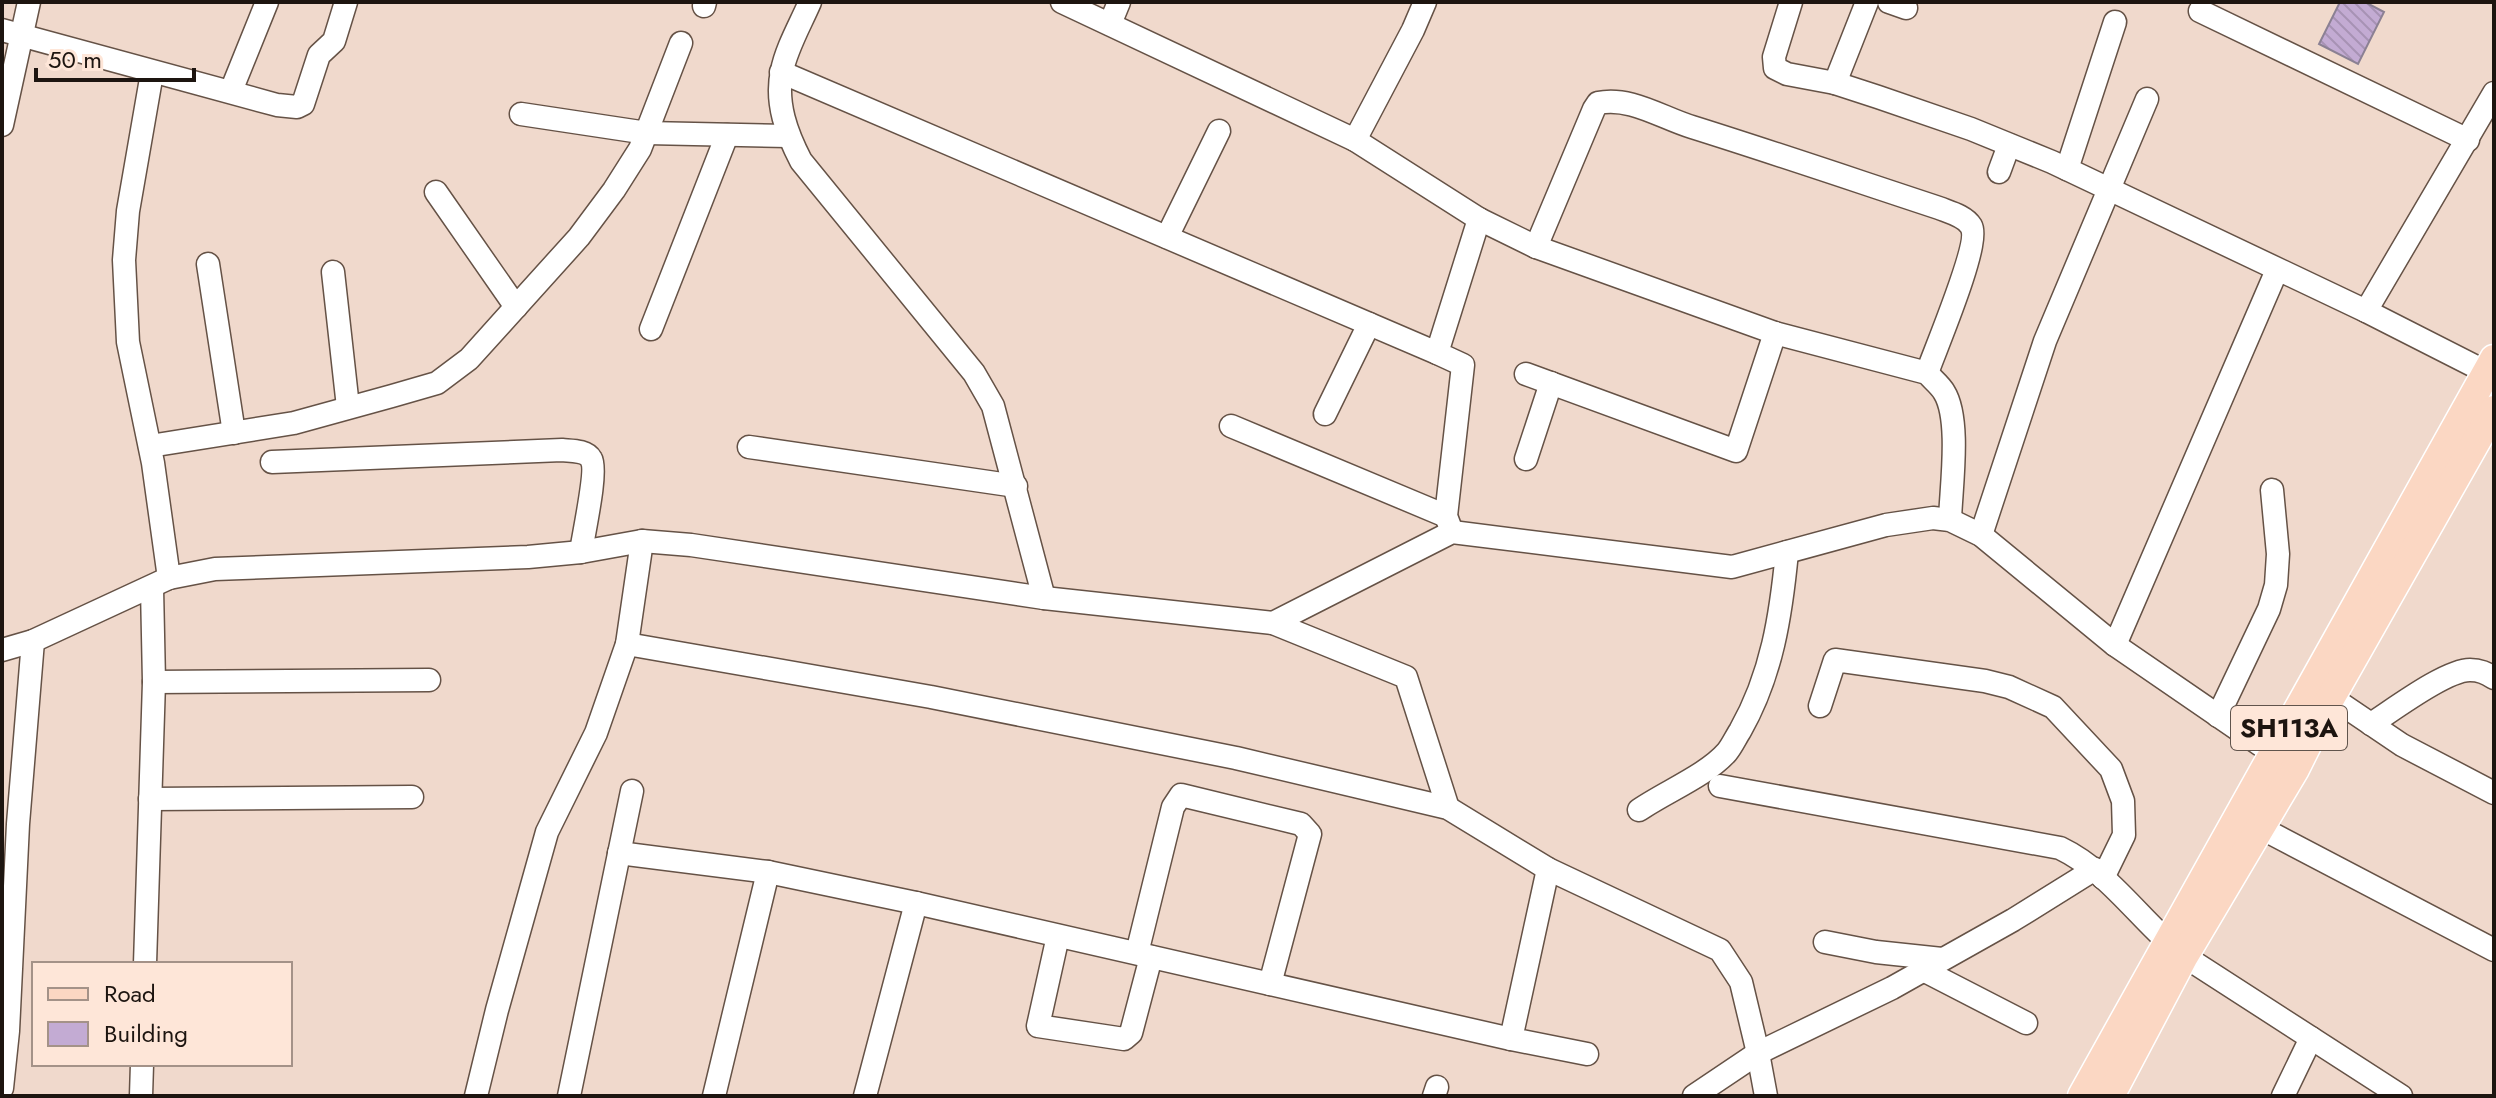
<svg xmlns="http://www.w3.org/2000/svg" width="2496" height="1098" viewBox="0 0 2496 1098" font-family="Jost,sans-serif">
<style>
.building{fill:url(#building-back-hatch);stroke:#8b8093;stroke-width:2}
.lines{fill:none;stroke-linecap:round;stroke-linejoin:round}
.minor-casing{stroke:#655246;stroke-width:25}
.major-casing{stroke:#fff;stroke-width:31}
.minor{stroke:#fff;stroke-width:22}
.major{stroke:#fbd7c3;stroke-width:28}
.labels{text-anchor:middle;dominant-baseline:central;stroke-width:8;stroke-linejoin:round;paint-order:stroke}
.shield{fill:#fee6d8;stroke:#60544c;stroke-width:2}
.shield-label{font-size:26px;font-weight:bold;fill:#1d1510}
</style>
<defs>
<pattern id="building-back-hatch" width="6" height="6" patternUnits="userSpaceOnUse" patternTransform="scale(2)"><rect width="6" height="6" fill="#c3abd3"/><path d="M-1 5l2 2M0 0l6 6M5-1l2 2" fill="none" stroke="#a792b4"/></pattern>
</defs>
<rect width="100%" height="100%" fill="#f0d9cc"/>
<polygon class="building" points="2340,2 2365,2 2384,12 2358,64 2319,44"/>
<g class="lines">
<g class="minor-casing">
<g id="minor">
<path d="M810,2C801,23 786,49 782,71C775,103 787,134 801,161L974,373L993,406L1044,598"/>
<path d="M1062,2L1355,140L1479,219L1536,247L1775,333L1927,373C1932,379 1940,385 1944,392C1961,419 1951,487 1950,520"/>
<polyline points="1791,2 1774,57 1775,68 1787,74 1835,83 1878,97 1971,129 2052,162 2366,311 2494,376"/>
<polyline points="1889,2 1906,8"/>
<polyline points="704,6 705,2"/>
<polyline points="2200,11 2468,140"/>
<polyline points="1110,24 1119,2"/>
<polyline points="2,30 277,105 297,107 303,104 319,55 334,41 346,2"/>
<polyline points="781,72 1437,353"/>
<polyline points="152,73 128,211 124,260 128,342 153,463 169,578"/>
<polyline points="1835,83 1867,2"/>
<polyline points="231,91 267,2"/>
<polyline points="521,114 647,133 788,136"/>
<polyline points="2,125 29,2"/>
<polyline points="1355,140 1413,30 1425,2"/>
<polyline points="2067,169 2115,22"/>
<polyline points="1999,172 2009,145"/>
<polyline points="436,192 516,307"/>
<polyline points="1167,237 1219,131"/>
<path d="M1536,247L1594,109L1598,103C1630,96 1662,118 1692,127C1775,153 1857,181 1939,208C1949,212 1965,216 1971,226C1981,243 1935,350 1927,373"/>
<polyline points="208,264 234,433"/>
<polyline points="333,272 348,407"/>
<polyline points="2366,311 2494,93"/>
<polyline points="651,329 727,135"/>
<polyline points="1526,374 1736,451 1775,333"/>
<polyline points="1325,414 1369,324"/>
<polyline points="1231,426 1446,516"/>
<polyline points="150,446 294,423 392,396 437,383 469,359 579,237 614,190 640,149 681,43"/>
<polyline points="749,447 1016,486"/>
<polyline points="1526,459 1551,383"/>
<path d="M272,462L562,450C571,451 586,450 591,459C598,470 583,536 581,552"/>
<polyline points="1452,532 1446,516 1463,365 1437,353 1479,219"/>
<polyline points="1981,535 2045,341 2147,99"/>
<polyline points="1273,623 1406,677 1448,808"/>
<polyline points="627,644 931,697 1236,758 1448,808 1548,869 1720,950 1741,982 1758,1053 1766,1096"/>
<polyline points="2115,645 2277,270"/>
<polyline points="2,650 33,641 169,578 215,569 528,557 581,552 642,541 691,545 1044,598 1273,623 1452,532 1732,567 1886,525 1933,518 1950,520 1981,535 2115,645 2284,761"/>
<polyline points="154,682 429,680"/>
<polyline points="2331,697 2402,745 2494,793"/>
<polyline points="1820,706 1835,660 1985,681 2009,687 2053,707 2111,769 2123,801 2124,835 2103,878"/>
<polyline points="2218,716 2269,609 2276,585 2278,554 2272,490"/>
<path d="M2371,724C2393,710 2446,670 2470,670C2480,670 2486,673 2494,678"/>
<path d="M1720,786L2060,848C2110,872 2141,922 2184,956L2401,1096"/>
<polyline points="150,799 412,797"/>
<path d="M1639,810C1665,792 1707,775 1727,752C1732,746 1736,737 1740,731C1772,675 1781,615 1787,552"/>
<polyline points="2261,828 2494,950"/>
<polyline points="619,853 768,872 916,903 1511,1039 1587,1054"/>
<polyline points="1058,936 1038,1026 1124,1039 1131,1033 1151,957"/>
<polyline points="1825,942 1876,952 1942,959"/>
<polyline points="1137,953 1173,807 1181,795 1301,824 1310,834 1270,984"/>
<polyline points="145,964 154,682 152,588"/>
<polyline points="1923,970 2026,1023"/>
<polyline points="1511,1039 1548,869"/>
<polyline points="2,1088 8,1031 18,824 33,641"/>
<polyline points="141,1096 142,1064"/>
<polyline points="476,1096 497,1010 547,832 596,733 627,644 642,541"/>
<polyline points="569,1096 632,791"/>
<polyline points="714,1096 768,872"/>
<polyline points="865,1096 916,903"/>
<polyline points="1434,1096 1437,1087"/>
<polyline points="1694,1096 1758,1053 1892,988 2013,920 2095,869"/>
<polyline points="2283,1096 2311,1038"/>
</g>
</g>
<g class="major-casing">
<g id="major">
<polyline points="2082,1096 2494,359"/>
<polyline points="2110,1096 2184,956 2295,769 2331,697 2494,410"/>
</g>
</g>
<use href="#minor" class="minor"/>
<use href="#major" class="major"/>
</g>
<g class="labels">
<rect class="shield" x="2231" y="706" width="116" height="44" rx="6"/>
<g class="shield-label">
<text x="2289" y="728">SH113A</text>
</g>
</g>
<rect width="2496" height="1098" fill="none" stroke="#1d1510" stroke-width="8"/>
<rect x="32" y="962" width="260" height="104" fill="#fee6d8" stroke="#a49288" stroke-width="2"/>
<rect x="48" y="988" width="40" height="12" fill="#fbd7c3" stroke="#a49288" stroke-width="2"/>
<text x="104" y="1002" font-size="24" fill="#1d1510">Road</text>
<rect x="48" y="1022" width="40" height="24" fill="#c3abd3" stroke="#a49288" stroke-width="2"/>
<text x="104" y="1042" font-size="24" fill="#1d1510">Building</text>
<path d="M36 68v12h158v-12" fill="none" stroke="#1d1510" stroke-width="4"/>
<text x="48" y="68" font-size="24" fill="#1d1510" stroke="#fee6d8" stroke-width="6" paint-order="stroke">50 m</text>
</svg>
